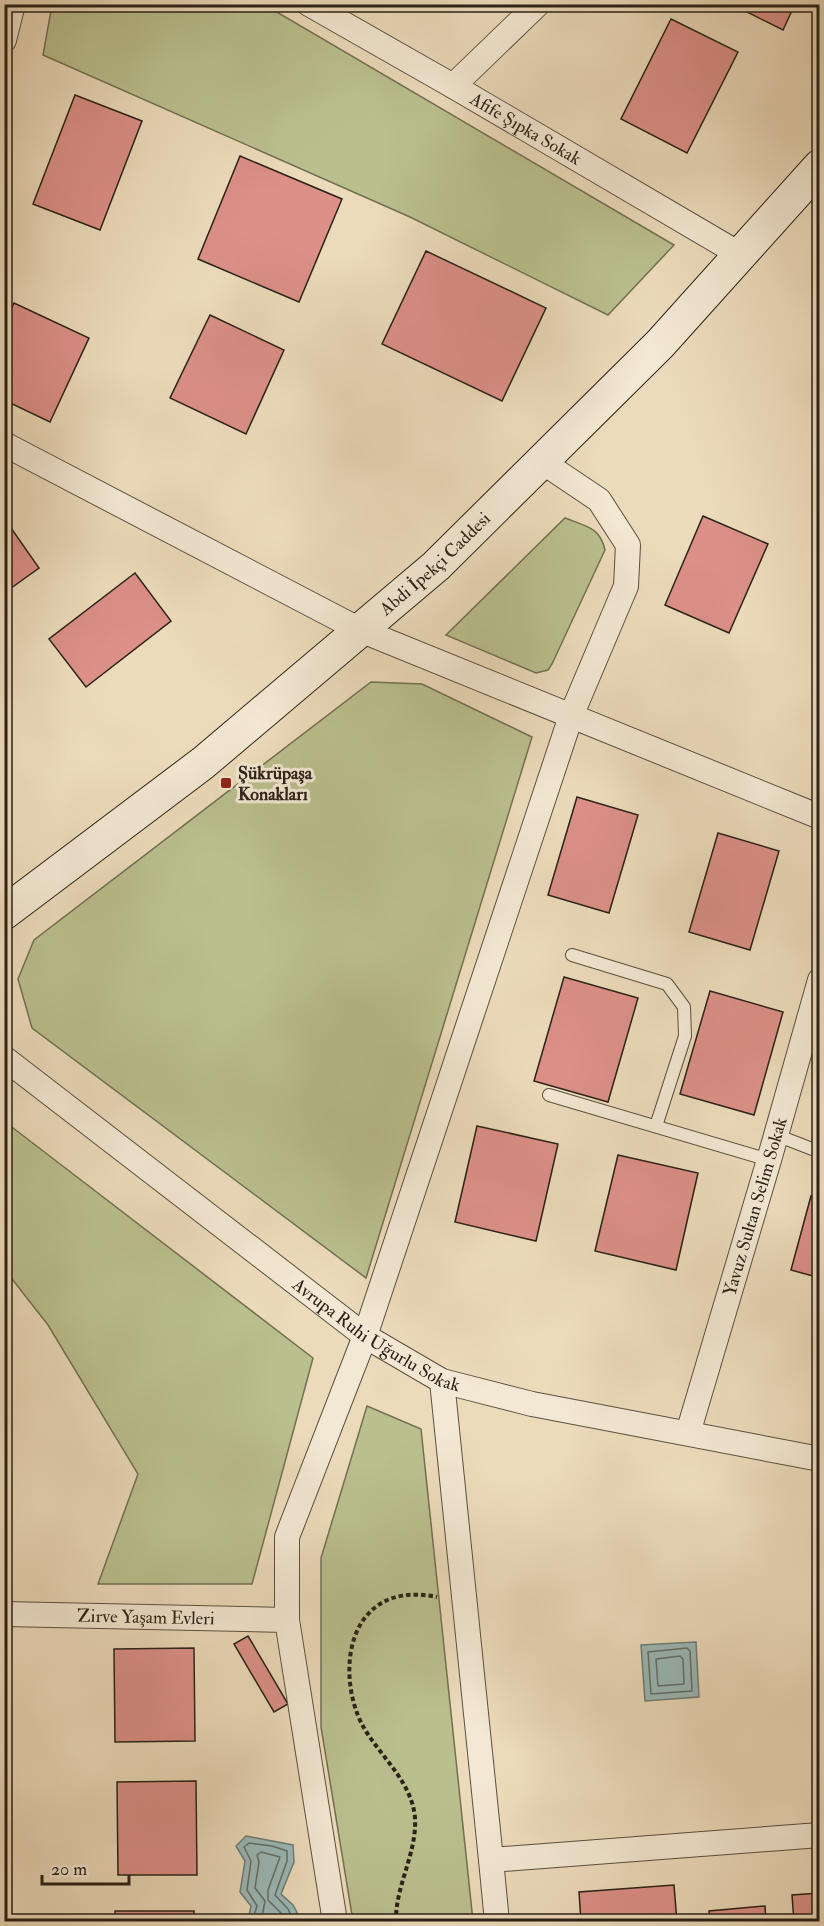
<svg xmlns="http://www.w3.org/2000/svg" width="824" height="1926" viewBox="0 0 824 1926" font-family="'IM FELL Double Pica',serif">
<style>
.green{fill:#babf8e;stroke:#727053;stroke-width:1.5}
.water{fill:#9bb9b8;stroke:#6e7d78;stroke-width:1.5}
.lines{fill:none;stroke-linecap:round;stroke-linejoin:round}
.shore{stroke:#626e68;stroke-width:1.5}
.building{fill:#dc9088;stroke:#2a2218;stroke-width:1.5}
.service-casing{stroke:#5a5041;stroke-width:14}
.minor-casing{stroke:#5a5041;stroke-width:26}
.secondary-casing{stroke:#2a2218;stroke-width:35}
.path{stroke:#2a2218;stroke-width:4;stroke-dasharray:4.5 3;stroke-linecap:butt}
.service{stroke:#f3e8d3;stroke-width:12}
.minor{stroke:#f3e8d3;stroke-width:24}
.secondary{stroke:#f3e8d3;stroke-width:33}
.poi-dot{fill:#8f2418;stroke:#f3e8d3;stroke-width:2}
.labels{text-anchor:middle;dominant-baseline:central;stroke-width:6;stroke-linejoin:round;paint-order:stroke}
.street-label{font-size:18px;fill:#2a2218;stroke:#f3e8d3}
.poi-label{font-size:18px;font-weight:bold;fill:#2a2218;stroke:#f3e8d3;text-anchor:start}
</style>
<rect width="100%" height="100%" fill="#ecdbbb"/>
<filter id="stains"><feTurbulence type="fractalNoise" baseFrequency=".00333" numOctaves="4"/><feColorMatrix values="0 0 0 0 .2 0 0 0 0 .09 0 0 0 0 .02 0 0 0 .5 -.17"/></filter>
<radialGradient id="worn" r=".72"><stop offset=".6" stop-color="#630" stop-opacity="0"/><stop offset="1" stop-color="#630" stop-opacity=".3"/></radialGradient>
<g class="green">
<polygon points="52,5 265,5 674,245 608,315 410,217 43,55"/>
<path d="M565,518C585,526 600,527 605,550L552,664L548,670L536,673L446,635Z"/>
<polygon points="371,682 422,684 532,737 366,1278 32,1028 18,979 34,940"/>
<polygon points="4,1121 313,1358 252,1584 98,1584 138,1474 48,1325 5,1270"/>
<polygon points="367,1406 421,1429 473,1921 353,1921 321,1727 321,1558"/>
</g>
<g class="water">
<polygon points="696,1642 699,1697 645,1701 641,1645"/>
<polygon points="246,1836 293,1845 294,1862 281,1894 293,1905 300,1918 300,1921 244,1921 249,1916 251,1906 240,1892 245,1861 236,1846"/>
</g>
<g class="lines">
<g class="shore">
<polygon points="687,1648 690,1651 692,1691 651,1694 648,1652"/>
<polygon points="680,1656 683,1659 684,1684 658,1686 656,1659"/>
<polyline points="252,1922 257,1906 247,1890 251,1861 244,1847 249,1843 272,1846 287,1851 287,1861 275,1895 288,1909 294,1922"/>
<polyline points="261,1922 265,1901 255,1888 259,1862 257,1855 261,1852 280,1857 268,1890 268,1900 282,1914 287,1922"/>
</g>
</g>
<g class="building">
<polygon points="731,4 795,4 783,30"/>
<polygon points="671,19 738,52 687,153 621,119"/>
<polygon points="75,95 142,121 100,230 33,204"/>
<polygon points="240,156 342,199 299,302 198,259"/>
<polygon points="426,251 546,308 502,401 382,344"/>
<polygon points="14,303 89,338 50,422 4,400 4,322"/>
<polygon points="210,315 284,350 246,434 170,398"/>
<polygon points="703,516 768,544 729,633 665,605"/>
<polygon points="4,518 39,568 4,593"/>
<polygon points="135,573 171,621 86,687 49,639"/>
<polygon points="577,797 638,815 609,913 548,895"/>
<polygon points="718,833 779,851 750,950 689,932"/>
<polygon points="564,977 638,998 608,1102 534,1081"/>
<polygon points="710,991 783,1012 754,1115 680,1094"/>
<polygon points="477,1126 558,1144 536,1241 455,1222"/>
<polygon points="618,1155 698,1173 676,1270 595,1251"/>
<polygon points="811,1196 820,1198 820,1278 791,1270"/>
<polygon points="248,1636 288,1704 274,1712 234,1644"/>
<polygon points="194,1648 195,1741 115,1742 114,1649"/>
<polygon points="196,1781 197,1875 118,1875 117,1782"/>
<polygon points="674,1885 677,1922 581,1922 579,1892"/>
<polygon points="820,1893 820,1922 794,1922 792,1895"/>
<polygon points="765,1906 766,1922 710,1922 709,1911"/>
<rect x="115" y="1911" width="79" height="11"/>
</g>
<g class="lines">
<g class="service-casing">
<g id="service">
<polyline points="572,955 667,984 684,1007 685,1036 656,1126"/>
<polyline points="549,1095 769,1160"/>
<polyline points="776,1135 820,1152"/>
</g>
</g>
<g class="minor-casing">
<g id="minor">
<path id="s1" d="M309,4L453,86L741,255"/>
<polyline points="4,40 13,4"/>
<polyline points="453,86 538,4"/>
<polyline points="4,444 360,630 820,817"/>
<path id="s2" d="M4,1058L365,1336L442,1381L532,1404L820,1459"/>
<polyline points="442,1381 491,1860 820,1835"/>
<path id="s3" d="M688,1433L769,1160L820,980"/>
<path id="s4" d="M4,1614L287,1620"/>
<polyline points="491,1860 497,1922"/>
<polyline points="335,1922 287,1620 287,1537 365,1336 571,716 626,586 628,545 599,500 541,461"/>
</g>
</g>
<g class="secondary-casing">
<g id="secondary">
<path id="s5" d="M4,913L203,763L436,566L660,344L820,166"/>
</g>
</g>
<path class="path" d="M396,1922C395,1886 417,1854 415,1818C412,1782 381,1757 364,1728C345,1695 342,1640 370,1612C388,1594 412,1592 437,1597"/>
<use href="#service" class="service"/>
<use href="#minor" class="minor"/>
<use href="#secondary" class="secondary"/>
</g>
<rect class="poi-dot" x="220" y="777" width="12" height="12" rx="3"/>
<g class="labels">
<g class="street-label">
<text stroke="none"><textPath href="#s1" startOffset="250">Afife Şıpka Sokak</textPath></text>
<text stroke="none"><textPath href="#s5" startOffset="555">Abdi İpekçi Caddesi</textPath></text>
<text stroke="none"><textPath href="#s3" startOffset="236">Yavuz Sultan Selim Sokak</textPath></text>
<text stroke="none"><textPath href="#s2" startOffset="465">Avrupa Ruhi Uğurlu Sokak</textPath></text>
<text stroke="none"><textPath href="#s4" startOffset="142">Zirve Yaşam Evleri</textPath></text>
</g>
<g class="poi-label">
<text x="238" y="773">Şükrüpaşa<tspan x="238" dy="21">Konakları</tspan></text>
</g>
</g>
<rect width="824" height="1926" fill="none" stroke="#ecdbbb" stroke-width="24"/>
<rect x="6" y="6" width="812" height="1914" fill="none" stroke="#2a2218" stroke-width="3"/>
<rect x="12" y="12" width="800" height="1902" fill="none" stroke="#2a2218" stroke-width="1.5"/>
<path d="M42 1875v9h87v-9" fill="none" stroke="#2a2218" stroke-width="3"/>
<text x="51" y="1875" font-size="18" fill="#2a2218" stroke="#f3e8d3" stroke-width="4.5" paint-order="stroke">20 m</text>
<rect width="100%" height="100%" filter="url(#stains)"/>
<rect width="100%" height="100%" fill="url(#worn)"/>
</svg>
